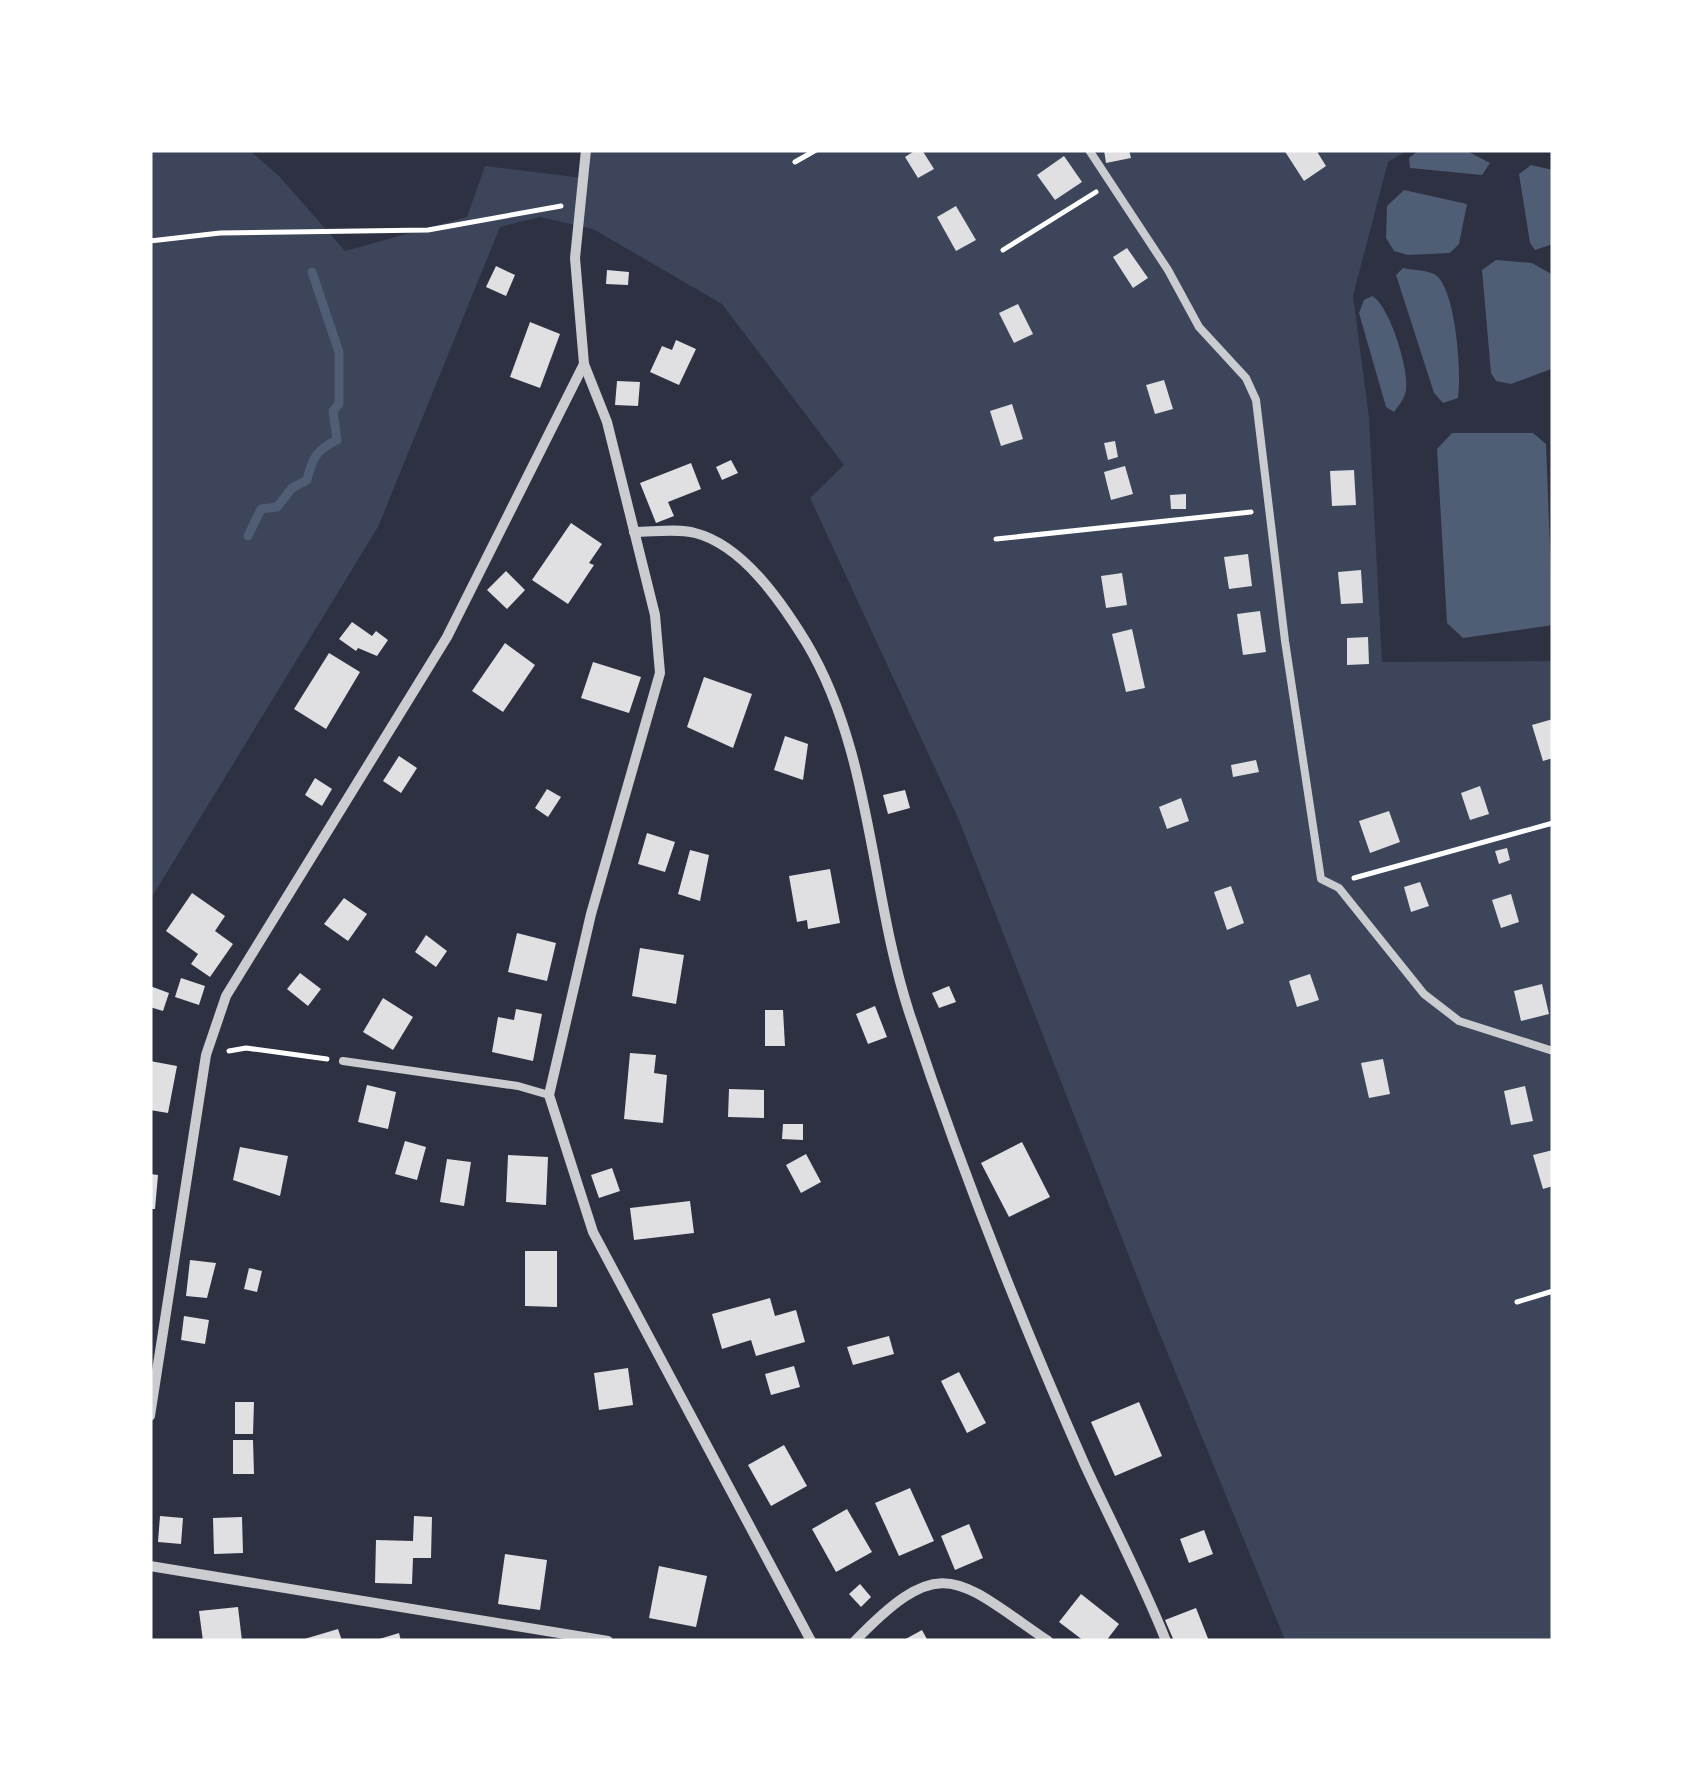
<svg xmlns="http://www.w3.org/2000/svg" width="1703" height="1791" viewBox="0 0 1703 1791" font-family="'Space Grotesk',sans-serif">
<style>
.green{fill:#3c4559}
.water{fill:#4f5d75}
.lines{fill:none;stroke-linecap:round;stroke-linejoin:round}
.stream{stroke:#4f5d75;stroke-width:9}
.building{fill:#e0e0e3}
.path{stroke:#fff;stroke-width:5}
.service{stroke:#caccd0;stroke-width:8}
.minor{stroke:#caccd0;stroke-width:10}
</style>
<rect width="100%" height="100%" fill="#2d3142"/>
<polygon class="green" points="150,150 249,150 279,176 345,251 467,217 485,166 583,178 587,150 1409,150 1388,162 1353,296 1369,417 1382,662 1553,661 1553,1641 1285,1640 1150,1310 959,820 810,498 844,465 722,304 593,229 540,217 500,227 378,527 150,900"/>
<g class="water">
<polygon points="1419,150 1465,150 1490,163 1482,175 1410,168 1409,158"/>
<polygon points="1531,165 1553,170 1553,244 1535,250 1530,243 1519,174"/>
<polygon points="1404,190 1467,204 1459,244 1450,253 1408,255 1394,251 1386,238 1387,206"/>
<polygon points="1496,260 1532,263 1553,275 1551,369 1511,384 1496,381 1491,373 1482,270"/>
<path d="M1403,268C1412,270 1426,270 1434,274C1456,285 1462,376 1458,398L1443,403L1434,393L1396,275Z"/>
<path d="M1372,296C1389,304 1410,371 1406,391C1404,399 1399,405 1394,412L1386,407L1359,313L1364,300Z"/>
<polygon points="1452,433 1533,433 1546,444 1553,625 1463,638 1447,623 1437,449"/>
</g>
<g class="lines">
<path class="stream" d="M248,536L261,509L277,507L292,488L307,480C312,459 316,450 337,440L333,411L339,404V352L312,272"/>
</g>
<g class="building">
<polygon points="916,150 922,150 934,169 918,178 905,157"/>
<polygon points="1104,150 1129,150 1131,158 1106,163"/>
<polygon points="1284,150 1316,150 1326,166 1304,181"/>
<polygon points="1064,156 1082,182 1055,200 1037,175"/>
<polygon points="956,206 976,240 956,251 937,217"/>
<polygon points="1127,248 1148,278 1133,288 1113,257"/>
<polygon points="496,266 515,275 506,296 486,287"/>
<polygon points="607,270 629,272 628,285 606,284"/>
<polygon points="1018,304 1033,334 1014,343 999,313"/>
<polygon points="530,322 560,334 540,388 510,377"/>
<polygon points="676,340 696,349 679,385 650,372 662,346 672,350"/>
<polygon points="1164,380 1173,409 1155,414 1146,385"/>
<polygon points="617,381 640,382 638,406 615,405"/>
<polygon points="1012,404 1023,439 1001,446 990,411"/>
<polygon points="1115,441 1118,457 1108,460 1104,443"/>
<polygon points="731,460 738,473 722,480 716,467"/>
<polygon points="691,463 701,489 668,502 674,516 656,523 640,483"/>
<polygon points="1125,466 1133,494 1111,500 1104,472"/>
<polygon points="1354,470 1356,505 1332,506 1330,471"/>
<polygon points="1186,494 1186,509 1171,509 1170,495"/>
<polygon points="571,523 602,544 589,563 594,565 568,604 532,580"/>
<polygon points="1248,554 1252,586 1229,589 1224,557"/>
<polygon points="1361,570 1363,603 1341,604 1338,572"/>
<polygon points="506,571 525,590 507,609 487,590"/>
<polygon points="1122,573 1127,605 1106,608 1101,576"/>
<polygon points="1260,611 1266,652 1243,655 1237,614"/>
<polygon points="352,622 372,636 376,631 388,640 377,656 358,648 356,651 339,639"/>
<polygon points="1132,629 1145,688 1126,692 1112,634"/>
<polygon points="1368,637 1369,664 1347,665 1347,638"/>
<polygon points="505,643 535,665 503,712 472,691"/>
<polygon points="329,653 360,672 326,729 294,709"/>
<polygon points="593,662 641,677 629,713 581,698"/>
<polygon points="704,677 752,694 733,748 687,727"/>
<polygon points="1553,719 1553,758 1543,761 1532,725"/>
<polygon points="785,736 808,744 803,780 774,770"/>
<polygon points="399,756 417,768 401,793 383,781"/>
<polygon points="1256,760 1259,772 1233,777 1231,765"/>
<polygon points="315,778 332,789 322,806 305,795"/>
<polygon points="1480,786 1489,814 1470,820 1461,793"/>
<polygon points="547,789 561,797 548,817 535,808"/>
<polygon points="905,790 910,808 888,814 883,795"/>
<polygon points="1181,798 1189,821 1167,829 1159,807"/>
<polygon points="1389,811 1400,842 1370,853 1359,821"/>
<polygon points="647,833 675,842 665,872 638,864"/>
<polygon points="1507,848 1510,860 1499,864 1495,851"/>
<polygon points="690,850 709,855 700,901 678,894"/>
<polygon points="830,869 840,923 808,929 807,920 797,922 789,876"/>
<polygon points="1420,882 1429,906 1411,912 1404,887"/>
<polygon points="1231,886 1244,923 1227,930 1214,892"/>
<polygon points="192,893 225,916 215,931 233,944 210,977 191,964 198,954 166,931"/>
<polygon points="1511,894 1519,922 1501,928 1492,900"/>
<polygon points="344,898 367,914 348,941 324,924"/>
<polygon points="517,933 556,943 547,981 508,972"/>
<polygon points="426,935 447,951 436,967 415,952"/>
<polygon points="640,948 684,955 676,1004 632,996"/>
<polygon points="300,973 321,989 308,1006 287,989"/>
<polygon points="1310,974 1319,1000 1297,1007 1289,981"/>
<polygon points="181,978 205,986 199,1005 175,997"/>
<polygon points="1542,984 1549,1014 1521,1021 1514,991"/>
<polygon points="150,986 169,993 163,1011 150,1007"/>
<polygon points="949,986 956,1002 939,1008 932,993"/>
<polygon points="383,998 413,1017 393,1050 363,1032"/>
<polygon points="875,1006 887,1037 868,1044 856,1014"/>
<polygon points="516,1009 542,1014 533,1061 492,1052 498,1017 514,1020"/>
<polygon points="765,1010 783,1010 785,1046 765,1046"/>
<polygon points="630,1053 656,1055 654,1073 667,1075 663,1123 624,1119"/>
<polygon points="1383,1059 1390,1094 1369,1098 1361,1063"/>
<polygon points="150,1061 177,1066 168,1113 150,1110"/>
<polygon points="367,1085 396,1092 388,1129 358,1122"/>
<polygon points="1525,1086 1533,1121 1511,1125 1504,1091"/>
<polygon points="729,1089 764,1090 764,1118 728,1117"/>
<polygon points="783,1124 803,1124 803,1140 782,1139"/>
<polygon points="405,1141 426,1147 417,1180 395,1174"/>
<polygon points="1022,1142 1050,1197 1009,1217 981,1163"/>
<polygon points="240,1147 288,1156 280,1196 233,1180"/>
<polygon points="1553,1150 1553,1186 1543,1189 1533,1155"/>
<polygon points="806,1154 821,1182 801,1193 786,1165"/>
<polygon points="508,1155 548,1157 546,1205 506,1202"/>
<polygon points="447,1159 471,1162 464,1206 440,1202"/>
<polygon points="612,1168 620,1191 599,1198 591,1175"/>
<polygon points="150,1174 158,1175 155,1209 150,1209"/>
<polygon points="690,1201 694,1233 634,1240 630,1208"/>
<polygon points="525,1251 557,1251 557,1307 525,1306"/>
<polygon points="190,1260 216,1263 207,1298 186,1296"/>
<polygon points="249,1268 262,1271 257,1292 244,1289"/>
<polygon points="770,1298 775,1316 796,1310 805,1342 756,1356 751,1340 722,1349 712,1314"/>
<polygon points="184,1316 209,1320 205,1344 181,1340"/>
<polygon points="889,1336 894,1354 853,1365 847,1347"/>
<polygon points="794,1366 800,1387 771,1395 765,1374"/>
<polygon points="628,1368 633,1405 599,1410 594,1373"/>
<polygon points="959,1372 986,1423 967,1433 941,1381"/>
<polygon points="235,1402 254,1402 253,1434 235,1434"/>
<polygon points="1139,1402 1162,1456 1115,1476 1091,1422"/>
<polygon points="233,1440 253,1440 254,1474 233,1474"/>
<polygon points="784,1445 807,1486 771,1506 748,1465"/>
<polygon points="910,1488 934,1541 899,1556 875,1503"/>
<polygon points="847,1509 872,1552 836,1572 812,1529"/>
<polygon points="160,1516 183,1518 181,1544 158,1542"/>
<polygon points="414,1516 432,1517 431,1558 413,1558 412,1584 375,1583 376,1540 413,1541"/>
<polygon points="242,1517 243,1553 214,1554 213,1518"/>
<polygon points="969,1524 983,1558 955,1570 941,1536"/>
<polygon points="1204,1530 1213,1554 1189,1563 1180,1539"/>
<polygon points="505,1554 547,1560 540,1610 498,1604"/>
<polygon points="659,1566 707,1576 696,1627 649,1618"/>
<polygon points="860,1584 871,1597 861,1607 849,1594"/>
<polygon points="1081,1594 1119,1624 1106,1641 1084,1641 1059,1622"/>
<polygon points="238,1607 242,1641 203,1641 199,1611"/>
<polygon points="1196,1608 1209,1641 1174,1641 1165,1620"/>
<polygon points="338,1629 342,1641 301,1641 301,1640"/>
<polygon points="922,1630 928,1641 902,1641"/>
<polygon points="399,1633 401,1641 376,1641 376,1640"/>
</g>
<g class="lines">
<g class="path">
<polyline points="795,162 816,150"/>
<polyline points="150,241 220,233 428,230 561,206"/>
<polyline points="1003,250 1096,192"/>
<polyline points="996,539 1251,512"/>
<polyline points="1354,878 1553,823"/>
<polyline points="229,1051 246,1048 327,1059"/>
<polyline points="1517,1302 1553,1291"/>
</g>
<g class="service">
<polyline points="1089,150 1168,270 1199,327 1246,378 1256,400 1285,641 1321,879 1339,888 1424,994 1459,1021 1553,1051"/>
<polyline points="343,1061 518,1086 549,1095"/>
</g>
<g class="minor">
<polyline points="586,150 575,258 584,364 607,422 655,615 660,673 591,914 549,1095 593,1232 811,1641"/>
<path d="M634,532C653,532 677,528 695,533C743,545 782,603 806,642C872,752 870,892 909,1012C959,1164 1019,1316 1084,1463C1111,1522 1142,1580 1166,1641"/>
<polyline points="150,1416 206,1055 226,996 447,637 584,364"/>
<polyline points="150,1566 608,1641"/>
<path d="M855,1641C942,1551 956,1578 1048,1641"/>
</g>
</g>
<rect width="1703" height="1791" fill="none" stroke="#ffffff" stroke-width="305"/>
</svg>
